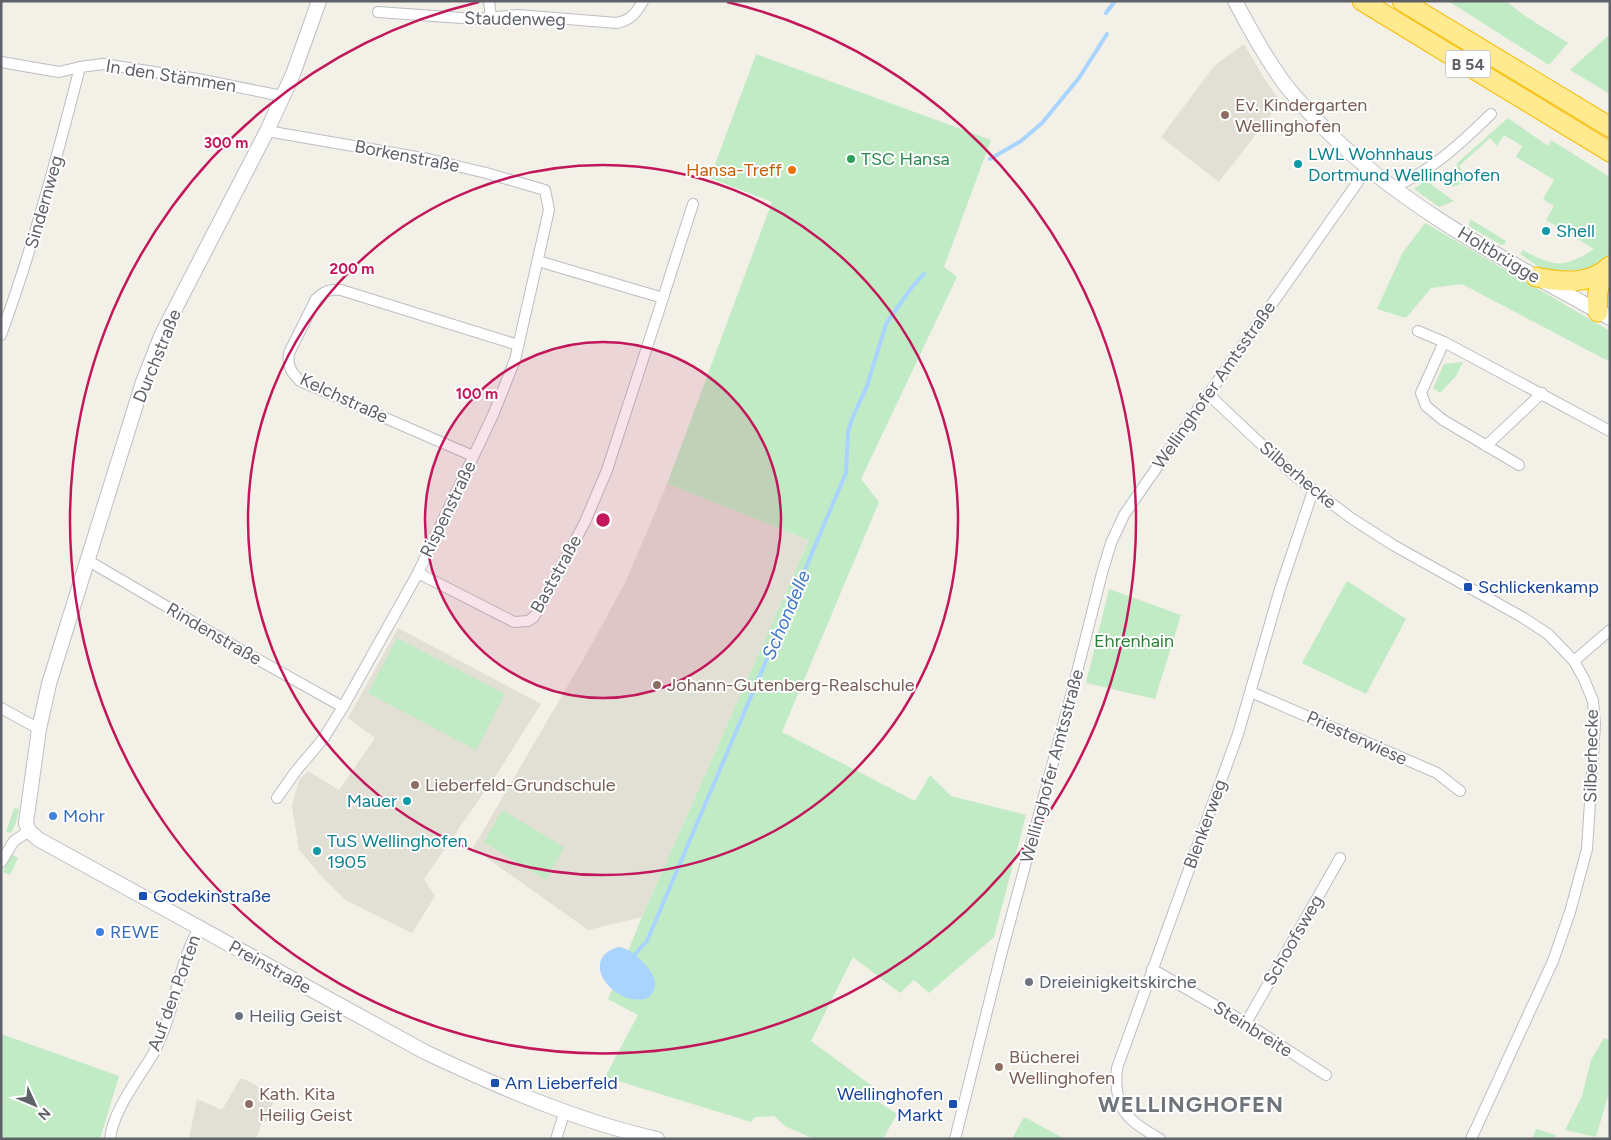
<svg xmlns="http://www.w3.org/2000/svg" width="1611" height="1140" viewBox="0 0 1611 1140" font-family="Figtree,sans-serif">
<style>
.education{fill:#e2dfd5}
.green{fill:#c1ebc4}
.water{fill:#a9d4ff}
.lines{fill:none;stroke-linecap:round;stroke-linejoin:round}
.stream{stroke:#a9d4ff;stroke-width:4}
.street-casing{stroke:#bbbec3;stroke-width:12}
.secondary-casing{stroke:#bcbfc5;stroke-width:16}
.highway-casing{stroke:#f8bc00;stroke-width:21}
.street{stroke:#fff;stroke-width:10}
.secondary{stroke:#fff;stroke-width:14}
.highway{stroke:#ffea90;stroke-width:19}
.ring{fill:none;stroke:#c2185b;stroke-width:2.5}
.education-dot{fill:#8d6e63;stroke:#fff;stroke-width:2}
.leisure-dot{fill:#2e9e5b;stroke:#fff;stroke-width:2}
.culture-dot{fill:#0f9aa8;stroke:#fff;stroke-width:2}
.food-dot{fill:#e8710a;stroke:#fff;stroke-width:2}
.transit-dot{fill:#1a4fb4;stroke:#fff;stroke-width:2}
.shop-dot{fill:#3f7fe0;stroke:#fff;stroke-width:2}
.worship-dot{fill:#6b7280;stroke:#fff;stroke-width:2}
.labels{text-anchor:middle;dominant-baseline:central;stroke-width:4;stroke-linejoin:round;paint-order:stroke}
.shield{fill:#fff;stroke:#8e9195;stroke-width:1}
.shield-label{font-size:16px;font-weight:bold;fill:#5e6268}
.street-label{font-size:18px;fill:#5e6268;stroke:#fff}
.education-label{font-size:18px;fill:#785e54;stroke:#fff;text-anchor:start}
.culture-label{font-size:18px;fill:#0d838f;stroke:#fff;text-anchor:start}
.leisure-label{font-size:18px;fill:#27864d;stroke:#fff;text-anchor:start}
.food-label{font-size:18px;fill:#c56008;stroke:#fff;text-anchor:end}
.transit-label{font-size:18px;fill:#164399;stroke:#fff;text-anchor:start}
.park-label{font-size:18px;fill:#2b8136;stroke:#fff}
.shop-label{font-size:18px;fill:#366cbe;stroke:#fff;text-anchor:start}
.worship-label{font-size:18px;fill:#5b616d;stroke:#fff;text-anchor:start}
.water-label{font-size:19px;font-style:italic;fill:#3d77c6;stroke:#fff}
.district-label{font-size:22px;font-weight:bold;letter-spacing:1px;fill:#6f747b;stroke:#fff}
.centre{fill:#c2185b;stroke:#fff;stroke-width:2.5}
.ring-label{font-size:15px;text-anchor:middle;font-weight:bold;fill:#c2185b;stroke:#fff;stroke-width:4;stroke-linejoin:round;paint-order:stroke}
</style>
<rect width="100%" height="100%" fill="#f2f0e7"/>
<g class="education">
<polygon points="1244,44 1267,83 1281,102 1219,182 1161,137 1215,65"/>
<polygon points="667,484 809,540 642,917 588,930 473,848 588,651 626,581"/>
<polygon points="398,628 541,704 500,769 424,879 435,896 412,933 347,901 324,879 299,850 292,806 299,780 308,771 339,790 375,738 348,718"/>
<polygon points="240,1079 244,1079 275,1096 267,1121 262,1122 256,1139 189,1139 197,1099 222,1110"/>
</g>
<g class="green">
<polygon points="1448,1 1506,1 1525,16 1568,43 1549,65"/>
<polygon points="1610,34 1610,94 1570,70"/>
<polygon points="756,54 991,140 944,267 957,277 861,479 879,502 782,732 915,801 930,775 951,796 1026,815 994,937 929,993 914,980 900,993 853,957 811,1041 872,1086 867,1094 897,1114 883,1139 814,1139 785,1126 774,1116 755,1117 751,1122 605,1077 638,1015 608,999 642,917 809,540 667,484 772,202 710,178"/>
<path d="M1508,118L1548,146L1551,140L1610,177L1609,257L1587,270L1554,271L1539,267L1520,254L1523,250C1554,267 1563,269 1594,249L1546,220L1554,206L1543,199L1554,180L1516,157L1522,146L1504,135L1497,146L1490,138L1459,166L1470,180L1453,187L1439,177L1458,166L1456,164Z"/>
<polygon points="1424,182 1429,183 1454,201 1439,207 1414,189"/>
<polygon points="1470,219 1506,241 1505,244 1501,245 1469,226"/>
<polygon points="1425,223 1610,331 1610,362 1462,284 1431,288 1406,318 1377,309 1403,252"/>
<polygon points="1463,362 1456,376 1440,393 1433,388 1444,364"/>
<polygon points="1347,581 1406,619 1366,694 1302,663"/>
<polygon points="1109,589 1181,615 1155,699 1086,683"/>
<polygon points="397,638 505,694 476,750 368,693"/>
<polygon points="14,808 19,809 16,823 11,833 6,832"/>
<polygon points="502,810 564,847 546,880 484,842"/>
<polygon points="11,854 18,858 10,875 3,872"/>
<polygon points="1,1034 119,1076 100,1139 1,1139"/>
<polygon points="1604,1038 1610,1040 1610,1089 1596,1137 1565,1130 1582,1096 1591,1060"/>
<polygon points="1024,1117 1065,1139 1012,1139"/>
<polygon points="1536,1129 1556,1135 1554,1139 1532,1139"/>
</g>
<path class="water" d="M619,947C632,948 654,970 655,983C655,989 652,994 648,998C614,1009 576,958 619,947Z"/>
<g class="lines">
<g class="stream">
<polyline points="1106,13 1115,1"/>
<polyline points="990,159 1021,141 1042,123 1079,78 1107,34"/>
<polyline points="635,954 647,941 650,934 846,473 848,432 852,419 867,386 886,324 912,287 924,274"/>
</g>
<g class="street-casing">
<g id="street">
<polyline points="489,1 491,17"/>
<path d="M378,12L476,19L518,15L617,23C631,20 636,13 643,1"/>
<polyline points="1,62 59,72 80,67 103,64 198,79 282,96"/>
<polyline points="267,131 428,159 486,173 545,190 549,210 515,360 493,415 418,573 343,707 323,739 296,771 277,798"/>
<path d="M1391,188C1431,172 1461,143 1491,114"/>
<polyline points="663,298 693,204"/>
<polyline points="1418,331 1444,342 1610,431"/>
<path d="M1,335C33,247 57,157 80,67"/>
<polyline points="1444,342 1421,393 1426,406 1443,420 1519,465"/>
<polyline points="1208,394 1295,476 1351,518 1393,545 1522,617 1548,634 1574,661 1584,679 1593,701 1595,724 1587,849 1570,912 1553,961 1471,1139"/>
<polyline points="1486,446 1542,393"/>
<path d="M473,456L300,381C291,372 287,366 289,353L316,299C324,291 330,289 341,290L518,345"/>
<polyline points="87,560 241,650 343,707"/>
<polyline points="418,573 514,622 528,621 534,617 585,522 607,470 663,298 538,261"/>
<polyline points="1574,661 1610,630"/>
<polyline points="1251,692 1437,773 1460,791"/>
<polyline points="1,708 39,729"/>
<polyline points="1,862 14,841 29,831"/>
<polyline points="1152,969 1246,1023 1326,1075"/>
<polyline points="1246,1023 1340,858"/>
<path d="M110,1139C113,1110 139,1078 153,1054C175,1014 177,967 199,928"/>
<polyline points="556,1139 565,1111"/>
<polyline points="955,1139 1001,955 1072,692 1102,573 1111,543 1124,515 1146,483 1367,169"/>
<path d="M1160,1139C1126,1119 1113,1109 1117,1068L1238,734L1280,589L1313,491"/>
</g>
</g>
<g class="secondary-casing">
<g id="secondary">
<path d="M319,1L293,74L267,131L162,334L143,382L49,684L39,729L26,823L29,831L38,839L425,1052C499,1087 577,1121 657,1139"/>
<path d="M1235,1C1250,29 1265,57 1284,83C1296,99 1310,113 1324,128C1405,210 1510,262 1610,318"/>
</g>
</g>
<g class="highway-casing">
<g id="highway">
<polyline points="1362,1 1610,152"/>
<polyline points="1402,1 1610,127"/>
<path d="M1536,277C1560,282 1590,286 1610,266"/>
<path d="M1598,312C1596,295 1598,283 1607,269"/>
</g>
</g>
<use href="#street" class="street"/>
<use href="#secondary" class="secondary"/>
<use href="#highway" class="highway"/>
</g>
<circle cx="603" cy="520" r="178" fill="#c2185b" fill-opacity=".12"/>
<g class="ring">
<circle cx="603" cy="520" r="178"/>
<circle cx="603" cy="520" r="355"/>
<path d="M727 2A533 533 0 1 1 479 2"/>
</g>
<g class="education-dot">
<circle cx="1225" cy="115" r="5"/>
<circle cx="657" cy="685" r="5"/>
<circle cx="415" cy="785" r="5"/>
<circle cx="999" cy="1067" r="5"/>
<circle cx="249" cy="1104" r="5"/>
</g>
<circle class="leisure-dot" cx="851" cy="159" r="5"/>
<g class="culture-dot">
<circle cx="1298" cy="164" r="5"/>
<circle cx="1546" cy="231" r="5"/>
<circle cx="407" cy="801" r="5"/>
<circle cx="317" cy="851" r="5"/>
</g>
<circle class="food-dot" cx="792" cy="170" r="5"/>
<g class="transit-dot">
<rect x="1463" y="582" width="10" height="10" rx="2.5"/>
<rect x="138" y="891" width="10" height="10" rx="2.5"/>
<rect x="490" y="1078" width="10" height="10" rx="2.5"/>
<rect x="948" y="1099" width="10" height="10" rx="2.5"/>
</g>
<g class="shop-dot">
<circle cx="53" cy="816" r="5"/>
<circle cx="100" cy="932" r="5"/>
</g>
<g class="worship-dot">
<circle cx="1029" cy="982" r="5"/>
<circle cx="239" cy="1016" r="5"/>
</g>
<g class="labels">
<rect class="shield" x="1445.5" y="50.5" width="45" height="27" rx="4"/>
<g class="shield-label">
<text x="1468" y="64">B 54</text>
</g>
<g class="street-label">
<text transform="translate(515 19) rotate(1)">Staudenweg</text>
<text transform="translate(171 76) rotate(9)">In den Stämmen</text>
<text transform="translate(407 156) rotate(11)">Borkenstraße</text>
<text transform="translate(44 202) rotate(-74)">Sindernweg</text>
<text transform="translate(1499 255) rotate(31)">Holtbrügge</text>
<text transform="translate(157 356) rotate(-68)">Durchstraße</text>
<text transform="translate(1214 385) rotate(-55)">Wellinghofer Amtsstraße</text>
<text transform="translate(344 398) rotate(25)">Kelchstraße</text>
<text transform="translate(1298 475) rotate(40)">Silberhecke</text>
<text transform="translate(448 509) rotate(-64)">Rispenstraße</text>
<text transform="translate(556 574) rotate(-61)">Baststraße</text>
<text transform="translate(214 634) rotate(30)">Rindenstraße</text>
<text transform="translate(1357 738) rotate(24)">Priesterwiese</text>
<text transform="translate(1591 756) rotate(-89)">Silberhecke</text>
<text transform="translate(1052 766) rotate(-75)">Wellinghofer Amtsstraße</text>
<text transform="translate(1205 824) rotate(-70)">Blenkerweg</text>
<text transform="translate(1293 940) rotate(-60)">Schoofsweg</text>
<text transform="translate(270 967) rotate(29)">Preinstraße</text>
<text transform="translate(174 993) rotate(-70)">Auf den Porten</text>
<text transform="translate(1253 1029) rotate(32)">Steinbreite</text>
</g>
<g class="education-label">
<text x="1235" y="105">Ev. Kindergarten<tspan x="1235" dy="21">Wellinghofen</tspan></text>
<text x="667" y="685">Johann-Gutenberg-Realschule</text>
<text x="425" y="785">Lieberfeld-Grundschule</text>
<text x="1009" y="1057">Bücherei<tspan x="1009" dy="21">Wellinghofen</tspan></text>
<text x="259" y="1094">Kath. Kita<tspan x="259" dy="21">Heilig Geist</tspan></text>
</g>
<g class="culture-label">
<text x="1308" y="154">LWL Wohnhaus<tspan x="1308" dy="21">Dortmund Wellinghofen</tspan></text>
<text x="1556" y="231">Shell</text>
<text x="397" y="801" text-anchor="end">Mauer</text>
<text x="327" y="841">TuS Wellinghofen<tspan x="327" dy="21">1905</tspan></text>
</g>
<g class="leisure-label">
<text x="861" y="159">TSC Hansa</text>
</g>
<g class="food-label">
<text x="782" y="170">Hansa-Treff</text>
</g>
<g class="transit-label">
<text x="1478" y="587">Schlickenkamp</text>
<text x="153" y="896">Godekinstraße</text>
<text x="505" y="1083">Am Lieberfeld</text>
<text x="943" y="1094" text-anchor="end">Wellinghofen<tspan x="943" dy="21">Markt</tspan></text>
</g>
<g class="park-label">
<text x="1134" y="641">Ehrenhain</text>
</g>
<g class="shop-label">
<text x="63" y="816">Mohr</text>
<text x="110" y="932">REWE</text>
</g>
<g class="worship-label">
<text x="1039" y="982">Dreieinigkeitskirche</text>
<text x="249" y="1016">Heilig Geist</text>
</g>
<g class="water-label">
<text transform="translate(786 615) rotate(-67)">Schondelle</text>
</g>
<g class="district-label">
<text x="1191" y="1104">WELLINGHOFEN</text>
</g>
</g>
<circle cx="603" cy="520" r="8" class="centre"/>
<g class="ring-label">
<text x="226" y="148">300 m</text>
<text x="352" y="274">200 m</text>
<text x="477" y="399">100 m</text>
</g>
<rect width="1611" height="1140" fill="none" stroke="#5e6268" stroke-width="5"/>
<g transform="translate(35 1105) rotate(134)" stroke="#ffffff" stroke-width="4" paint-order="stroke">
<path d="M0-4L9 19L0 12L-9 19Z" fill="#5e6268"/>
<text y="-8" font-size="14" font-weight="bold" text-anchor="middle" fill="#5e6268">N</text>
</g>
</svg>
